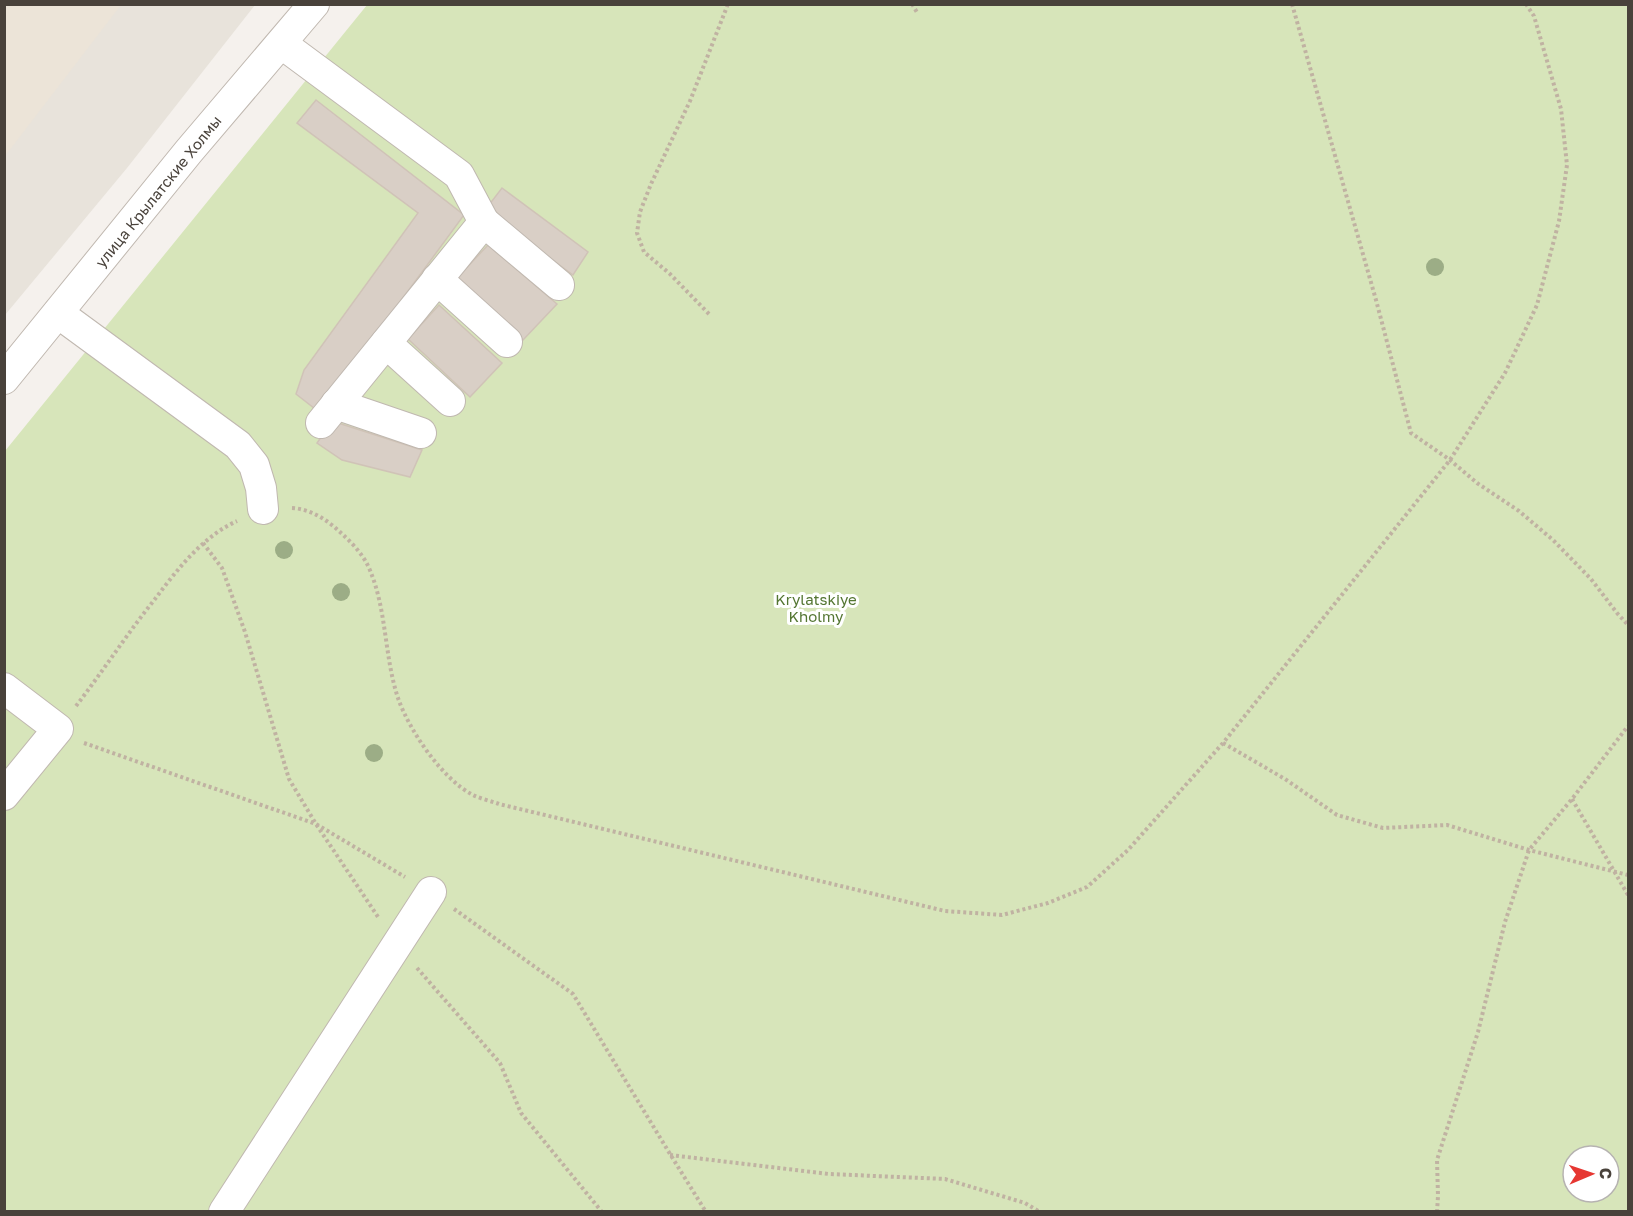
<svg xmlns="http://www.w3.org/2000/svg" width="1633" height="1216" viewBox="0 0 1633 1216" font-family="'Golos Text',sans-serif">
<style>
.residential{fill:#e8e3db}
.education{fill:#ece4d8}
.green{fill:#d7e5ba;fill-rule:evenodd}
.building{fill:#d9cfc6;stroke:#d0c3b7;stroke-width:1.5}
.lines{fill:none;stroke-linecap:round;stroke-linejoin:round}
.minor-casing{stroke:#c0b8b0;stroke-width:32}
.path{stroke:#c0b2a2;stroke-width:4;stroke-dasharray:3 3;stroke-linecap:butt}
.minor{stroke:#fff;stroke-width:30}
.tree{fill:#9cad86}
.labels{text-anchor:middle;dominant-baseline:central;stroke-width:6;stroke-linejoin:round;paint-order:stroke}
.street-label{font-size:15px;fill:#49423b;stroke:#fff}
.park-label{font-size:15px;fill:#547632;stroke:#fff}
</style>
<rect width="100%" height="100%" fill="#f5f1ed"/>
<polygon class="residential" points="5,5 255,5 127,168 5,315"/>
<polygon class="education" points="5,4 121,5 5,156 4,5"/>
<path class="green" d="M367,5H1628V1211L5,1212V451ZM1573,1156H1609V1192H1573Z"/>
<g class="building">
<polygon points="316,100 464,215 319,412 296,394 304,370 418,213 297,123"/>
<polygon points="502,188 588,252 573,275 485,210"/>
<polygon points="488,245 557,304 523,340 456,279"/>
<polygon points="439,305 502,363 470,397 408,339"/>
<polygon points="332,421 422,450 410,477 342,460 317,443"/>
</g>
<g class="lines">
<g class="minor-casing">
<g id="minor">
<polyline points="282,44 459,175 484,222 321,423"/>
<polyline points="484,222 559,285"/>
<polyline points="437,279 507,342"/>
<polyline points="58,313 238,445 254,465 261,488 263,509"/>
<polyline points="386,343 450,401"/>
<polyline points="4,379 189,151 314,4"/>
<polyline points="336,404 421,433"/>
<polyline points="4,688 58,729 4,795"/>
<polyline points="224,1212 431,892"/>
</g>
</g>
<g class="path">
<polyline points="912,4 918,14"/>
<polyline points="1292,4 1376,300 1411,433 1450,460 1477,483 1519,511 1553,540 1591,579 1617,613 1628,625"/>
<polyline points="709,314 670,274 644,252 637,233 640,212 651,184 690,101 728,4"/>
<path d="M292,508C311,509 327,520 340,532C351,542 363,554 369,568C387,609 384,656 398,698C409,730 442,779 473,795C481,799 491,801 499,804L945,911L1002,915L1048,903L1087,887L1128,850L1223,743L1450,460L1505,373L1537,305L1559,221L1567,165L1561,109L1534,16L1526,4"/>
<polyline points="203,543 222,568 245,632 289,779 316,824 378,917"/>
<path d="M76,706C103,671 127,634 155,599C177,570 202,537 237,521"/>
<polyline points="84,743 316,824 405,877"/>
<polyline points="1223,743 1285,779 1337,815 1383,828 1447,825 1529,850 1628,875"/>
<polyline points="1572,799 1628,895"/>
<polyline points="454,909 573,994 670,1154 706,1212"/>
<polyline points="417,968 500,1063 521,1113 602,1212"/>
<polyline points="670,1155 829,1174 945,1179 1025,1203 1040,1212"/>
<polyline points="1437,1212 1438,1196 1437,1160 1478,1032 1505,922 1529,850 1572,799 1628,726"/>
</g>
<use href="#minor" class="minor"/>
</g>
<g class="tree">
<circle cx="1435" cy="267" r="9"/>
<circle cx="284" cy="550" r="9"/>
<circle cx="341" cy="592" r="9"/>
<circle cx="374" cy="753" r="9"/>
</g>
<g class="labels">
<g class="street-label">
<text transform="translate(158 191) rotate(-51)">улица Крылатские Холмы</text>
</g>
<g class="park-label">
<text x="816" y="599">Krylatskiye<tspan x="816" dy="17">Kholmy</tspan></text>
</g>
</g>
<rect width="1633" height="1216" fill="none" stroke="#49423b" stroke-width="12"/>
<g transform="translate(1591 1174) rotate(88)"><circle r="28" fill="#ffffff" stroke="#b6b3b1" stroke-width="1.5"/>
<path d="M0-4.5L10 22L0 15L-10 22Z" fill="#e63732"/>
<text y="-9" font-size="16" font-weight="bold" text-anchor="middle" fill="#49423b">С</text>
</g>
</svg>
